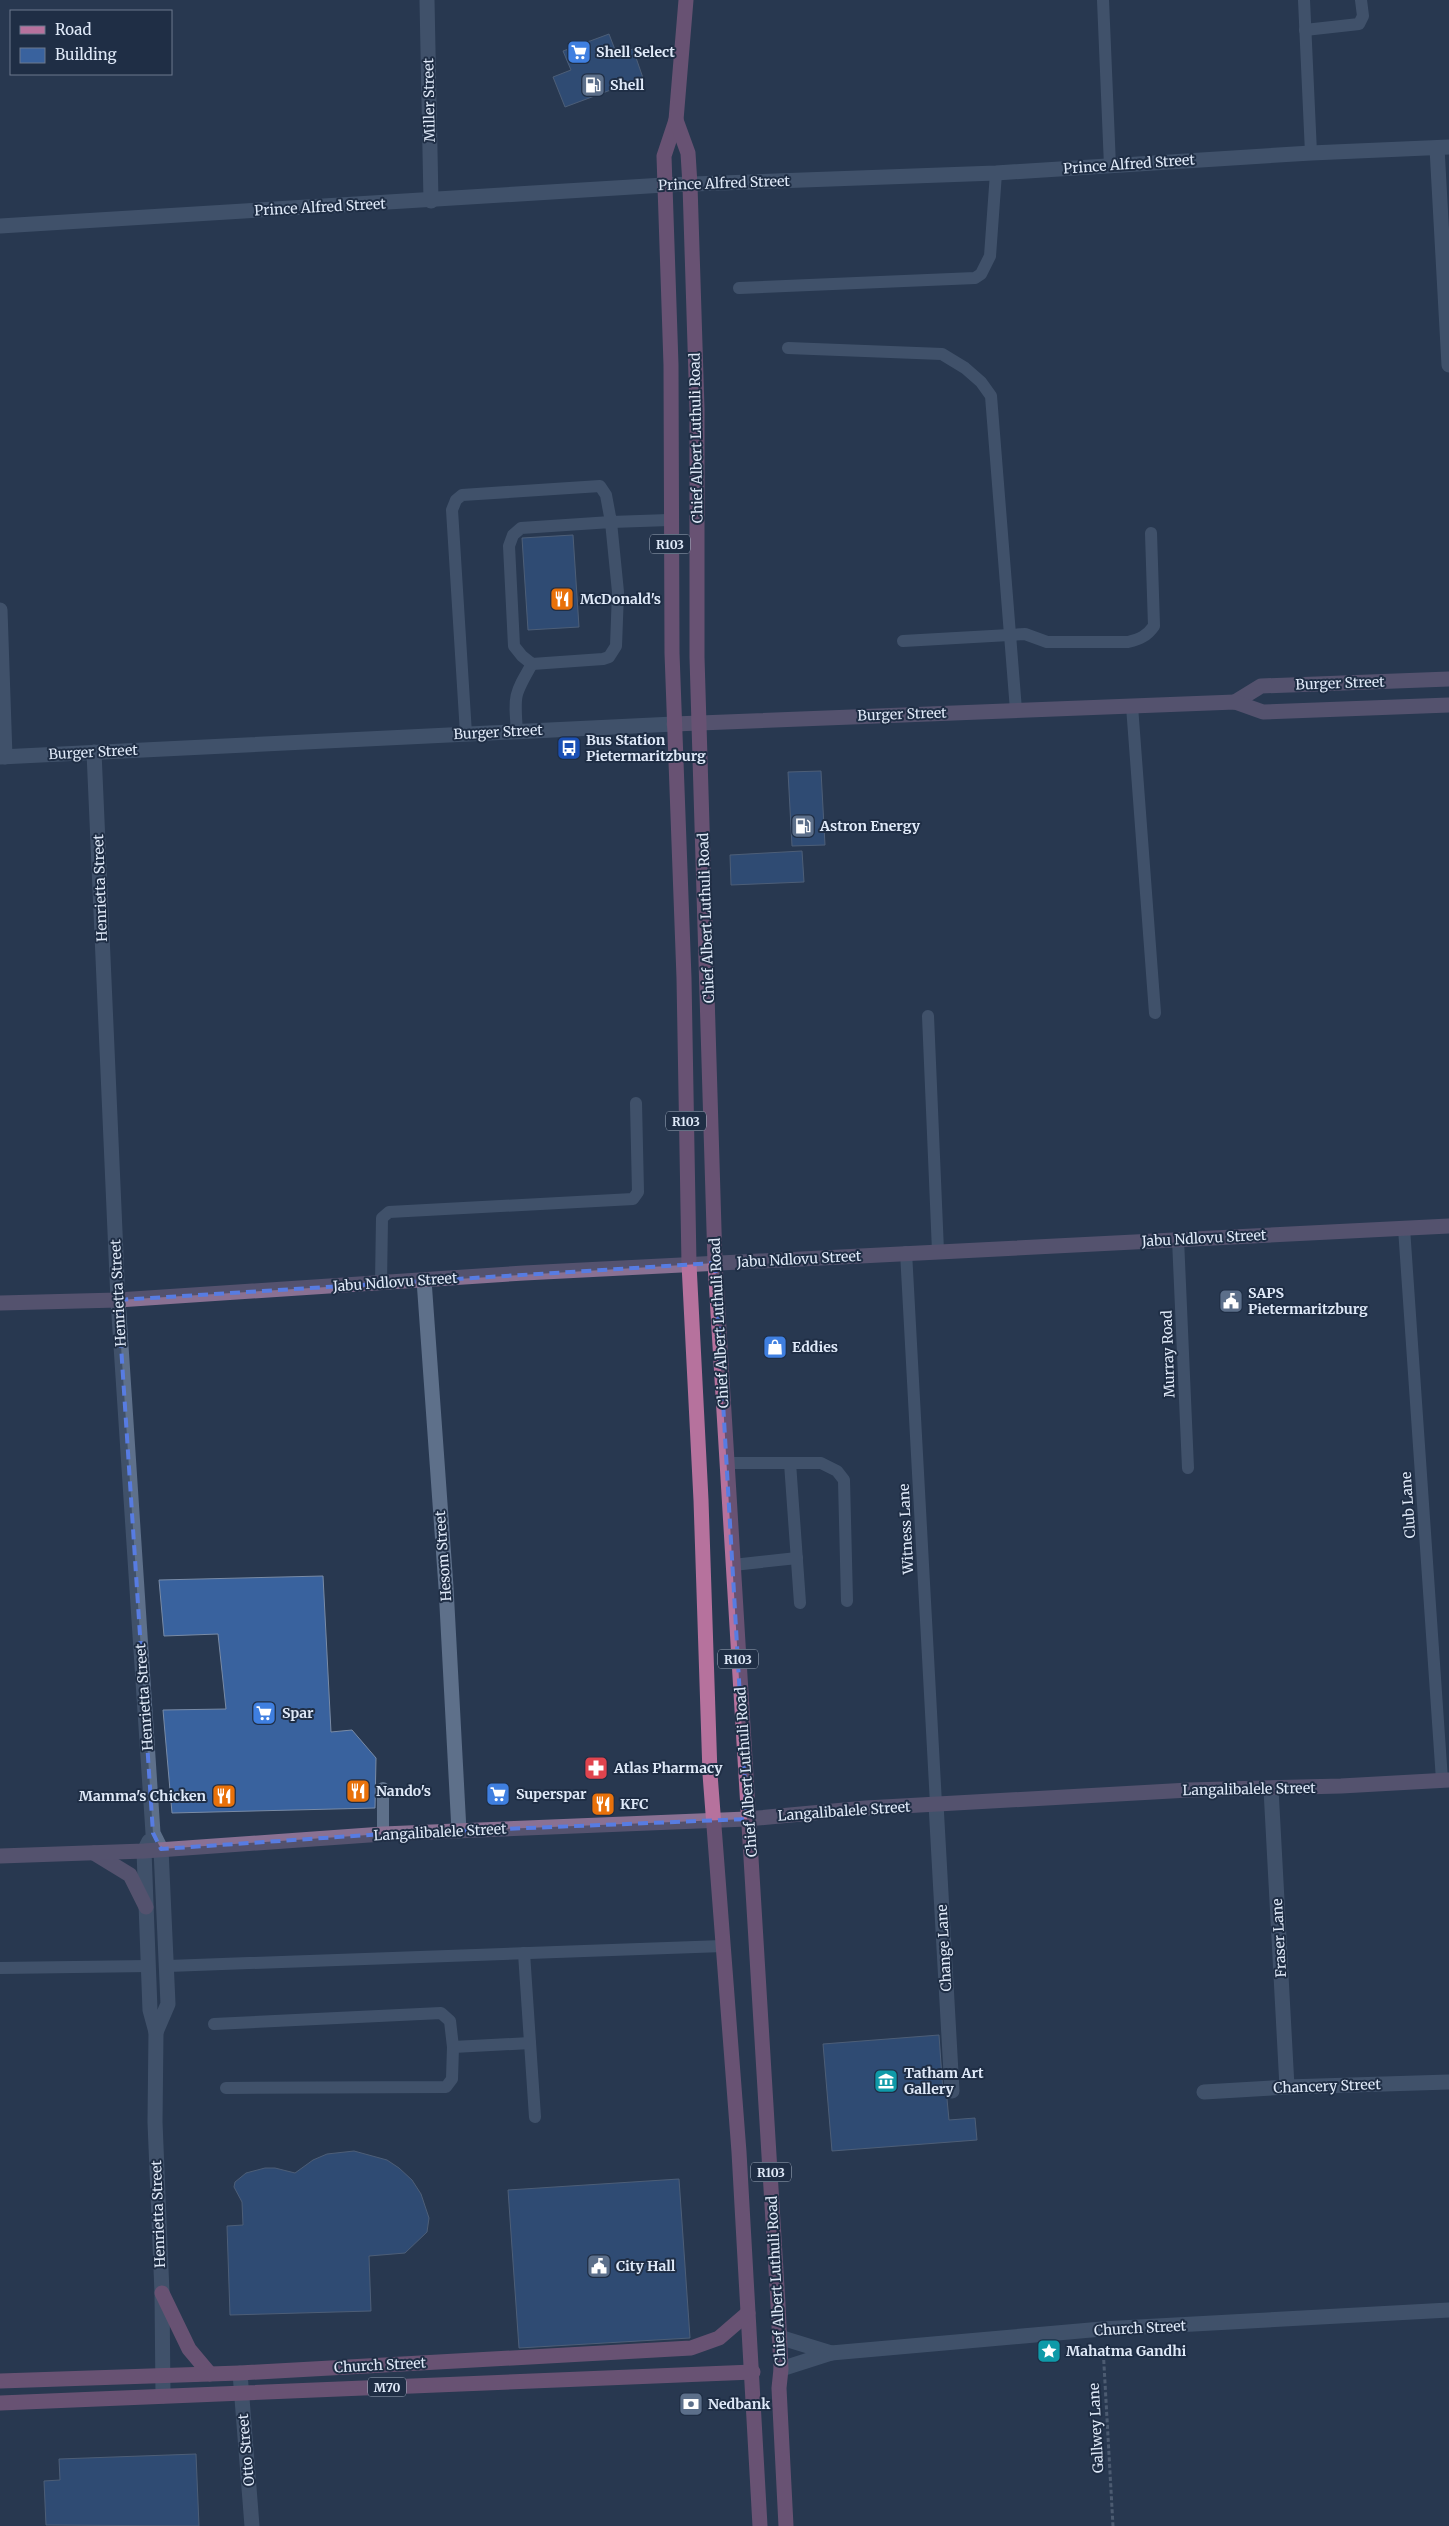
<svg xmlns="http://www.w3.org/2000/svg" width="1449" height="2526" viewBox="0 0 1449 2526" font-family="Merriweather,serif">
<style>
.building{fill:#39629e;stroke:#798ba6}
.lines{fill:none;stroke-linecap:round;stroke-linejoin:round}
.path{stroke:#79869a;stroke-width:3;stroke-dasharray:4 2.5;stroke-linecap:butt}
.lane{stroke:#5e708a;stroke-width:12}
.street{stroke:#5e708a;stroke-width:15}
.secondary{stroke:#8a7193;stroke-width:15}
.primary{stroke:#b6729d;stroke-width:15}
.marked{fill:none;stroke:#577ce2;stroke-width:4;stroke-dasharray:10 6;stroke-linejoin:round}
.labels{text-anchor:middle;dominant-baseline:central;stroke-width:4;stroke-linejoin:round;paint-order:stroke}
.shield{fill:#1f2e45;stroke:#a5b1c2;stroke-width:1}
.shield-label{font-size:12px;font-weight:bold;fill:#dfe9f8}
.poi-label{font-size:14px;font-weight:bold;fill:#dfe9f8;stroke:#1f2e45;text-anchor:start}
.street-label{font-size:14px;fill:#dfe9f8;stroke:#1f2e45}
</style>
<rect width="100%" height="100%" fill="#283850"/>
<g class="building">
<polygon points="609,34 617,55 633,49 643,78 565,107 553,77 571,70 563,51"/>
<polygon points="573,535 579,627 528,630 522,538"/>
<polygon points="821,771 825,845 792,846 788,772"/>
<polygon points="802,851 804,882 731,885 730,855"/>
<polygon points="323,1576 331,1732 352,1730 376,1758 375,1808 172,1813 163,1710 226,1709 218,1634 164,1636 159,1580"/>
<polygon points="939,2035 943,2092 947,2099 949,2120 975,2118 977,2140 832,2151 823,2044"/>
<polygon points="354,2151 387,2160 399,2168 412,2180 421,2194 429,2218 427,2232 405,2253 369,2256 371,2311 230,2315 227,2226 243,2225 242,2202 234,2187 235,2182 246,2173 265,2168 275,2168 295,2173 313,2160 327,2154"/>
<polygon points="679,2179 690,2338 519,2348 508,2190"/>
<polygon points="196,2454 199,2526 46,2525 44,2481 60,2480 59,2459"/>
</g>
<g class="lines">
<polyline class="path" points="1103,2347 1113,2526"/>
<g class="lane">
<polyline points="1103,0 1110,166"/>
<polyline points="1304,0 1311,153"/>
<polyline points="1305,30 1359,24 1363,16 1361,0"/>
<polyline points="739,288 975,278 981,274 990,256 996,173"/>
<polyline points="788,348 942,354 965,368 981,382 991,396 1016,710"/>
<polygon points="611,522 618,592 616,646 609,657 603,659 532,664 522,656 514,646 509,546 513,535 521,528"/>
<path d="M903,641L1025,634L1047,642H1128C1140,639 1147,636 1154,626L1151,533"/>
<polyline points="1132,706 1155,1013"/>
<path d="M517,731C514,695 514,695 532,664"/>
<polyline points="466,734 452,510 456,500 462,495 600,486 606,495 611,522 669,520"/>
<polyline points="928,1016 938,1251"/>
<polyline points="1404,1228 1442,1780"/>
<polyline points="1178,1239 1188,1468"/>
<polyline points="906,1252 936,1804"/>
<polyline points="381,1284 382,1218 389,1212 633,1199 638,1192 636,1103"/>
<polyline points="727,1463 821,1463 837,1471 844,1480 847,1601"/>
<polyline points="790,1463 800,1603"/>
<polyline points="733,1565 797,1558"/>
<polyline points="383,1788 383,1834"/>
<polyline points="524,1953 535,2117"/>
<polyline points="168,1966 723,1946"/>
<polyline points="0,1968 149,1966"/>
<polyline points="214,2024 441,2013 450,2021 453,2047"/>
<polyline points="226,2088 446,2087 452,2079 453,2047 530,2043"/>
</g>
<g class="street">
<polyline points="427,0 431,201"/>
<polyline points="1437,148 1449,365"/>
<polyline points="0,226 664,185 996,173 1311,153 1449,147"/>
<polyline points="0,610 5,757"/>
<polyline points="94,752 118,1300 153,1833 161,1849 168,2004 156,2032"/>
<polyline points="0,757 674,724"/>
<polyline points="424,1280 446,1587 459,1831"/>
<polyline points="1271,1789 1287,2087"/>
<polyline points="936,1804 952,2091"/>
<polyline points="149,1841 144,1851 150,2010 156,2032 155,2122 162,2293 163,2396"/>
<polyline points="1204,2092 1287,2087 1449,2082"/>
<polyline points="779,2337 831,2353"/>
<polyline points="781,2369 831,2353 1102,2329 1449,2310"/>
<polyline points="240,2373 252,2526"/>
</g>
<g class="secondary">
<polyline points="1235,702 1261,686 1449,679"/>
<polyline points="674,724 1235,702 1263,712 1449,705"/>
<polyline points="0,1303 118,1300 524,1273 1449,1226"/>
<polyline points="94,1853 130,1875 146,1907"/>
<polyline points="0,1856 144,1851 383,1834 747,1819 866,1808 1189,1790 1341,1786 1449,1780"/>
</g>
<g class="primary">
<polyline points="686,0 676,120 664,156 671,365 672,653 684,978 689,1264 701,1500 710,1774 739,2152 760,2526"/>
<polyline points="676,120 688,153 690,185 697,409 697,657 715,1263 778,2304 781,2369 779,2388 786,2526"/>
<polyline points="162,2293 189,2349 210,2374"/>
<polyline points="0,2381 240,2373 691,2348 719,2338 748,2313"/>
<polyline points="0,2403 753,2372"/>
</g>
</g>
<path d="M0 0H1449V2526H0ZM715,1263L747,1819L383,1834L161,1849L153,1833L118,1300Z" fill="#283850" fill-opacity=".55" fill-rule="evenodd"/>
<path class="marked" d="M715,1263L747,1819L383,1834L161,1849L153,1833L118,1300Z"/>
<defs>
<g id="supermarket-square" transform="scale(1.25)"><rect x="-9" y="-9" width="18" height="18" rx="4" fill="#3f7fe0" stroke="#1f2e45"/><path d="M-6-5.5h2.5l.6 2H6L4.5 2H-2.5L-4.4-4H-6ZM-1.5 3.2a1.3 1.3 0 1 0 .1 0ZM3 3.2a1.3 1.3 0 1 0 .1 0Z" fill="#fff"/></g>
<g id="fuel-square" transform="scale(1.25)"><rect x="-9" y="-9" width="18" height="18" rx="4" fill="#5c6f8a" stroke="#1f2e45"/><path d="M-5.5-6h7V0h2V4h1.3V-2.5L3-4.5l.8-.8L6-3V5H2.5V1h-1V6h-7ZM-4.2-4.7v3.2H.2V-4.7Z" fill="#fff"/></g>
<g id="restaurant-square" transform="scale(1.25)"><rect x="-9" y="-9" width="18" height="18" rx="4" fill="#e8710a" stroke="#1f2e45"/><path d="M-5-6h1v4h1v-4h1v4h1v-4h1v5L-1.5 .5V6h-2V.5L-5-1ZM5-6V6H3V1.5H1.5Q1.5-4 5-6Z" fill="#fff"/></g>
<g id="bus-square" transform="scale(1.25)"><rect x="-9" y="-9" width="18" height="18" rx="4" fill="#1a4fb4" stroke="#1f2e45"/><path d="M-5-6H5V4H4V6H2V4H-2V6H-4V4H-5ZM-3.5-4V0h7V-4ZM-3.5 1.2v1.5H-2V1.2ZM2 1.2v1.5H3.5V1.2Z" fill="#fff"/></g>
<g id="civic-square" transform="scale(1.25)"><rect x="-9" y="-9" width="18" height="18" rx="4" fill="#5c6f8a" stroke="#1f2e45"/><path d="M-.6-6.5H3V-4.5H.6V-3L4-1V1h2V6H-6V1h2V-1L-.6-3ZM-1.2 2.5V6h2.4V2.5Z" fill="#fff"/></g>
<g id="shop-square" transform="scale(1.25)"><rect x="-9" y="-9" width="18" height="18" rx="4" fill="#3f7fe0" stroke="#1f2e45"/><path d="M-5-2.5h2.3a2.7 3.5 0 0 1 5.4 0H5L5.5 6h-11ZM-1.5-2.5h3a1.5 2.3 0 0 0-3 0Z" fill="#fff"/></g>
<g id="pharmacy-square" transform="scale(1.25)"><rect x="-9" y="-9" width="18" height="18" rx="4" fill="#e0444e" stroke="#1f2e45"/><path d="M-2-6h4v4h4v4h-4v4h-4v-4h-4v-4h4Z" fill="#fff"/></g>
<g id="museum-square" transform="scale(1.25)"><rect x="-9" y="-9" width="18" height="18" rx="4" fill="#0f9aa8" stroke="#1f2e45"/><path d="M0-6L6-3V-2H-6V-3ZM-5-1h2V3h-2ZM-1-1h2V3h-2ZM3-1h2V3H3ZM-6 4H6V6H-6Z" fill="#fff"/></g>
<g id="sight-square" transform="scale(1.25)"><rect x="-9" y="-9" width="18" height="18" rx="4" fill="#0f9aa8" stroke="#1f2e45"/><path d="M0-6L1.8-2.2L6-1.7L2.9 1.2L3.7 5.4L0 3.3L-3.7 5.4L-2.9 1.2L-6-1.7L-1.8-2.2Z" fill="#fff"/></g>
<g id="bank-square" transform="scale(1.25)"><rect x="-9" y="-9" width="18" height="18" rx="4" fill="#5c6f8a" stroke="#1f2e45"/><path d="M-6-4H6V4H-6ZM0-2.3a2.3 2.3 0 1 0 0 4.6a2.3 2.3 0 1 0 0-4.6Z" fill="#fff"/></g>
</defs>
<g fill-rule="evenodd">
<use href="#supermarket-square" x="579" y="52"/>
<use href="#fuel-square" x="593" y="85"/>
<use href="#restaurant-square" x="562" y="599"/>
<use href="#bus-square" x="569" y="748"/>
<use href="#fuel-square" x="803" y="826"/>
<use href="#civic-square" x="1231" y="1301"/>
<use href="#shop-square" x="775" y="1347"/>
<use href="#supermarket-square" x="264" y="1713"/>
<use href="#pharmacy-square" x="596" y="1768"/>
<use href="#restaurant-square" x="358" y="1791"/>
<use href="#supermarket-square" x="498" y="1794"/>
<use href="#restaurant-square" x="224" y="1796"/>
<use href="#restaurant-square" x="603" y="1804"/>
<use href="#museum-square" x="886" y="2081"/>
<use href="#civic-square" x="599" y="2266"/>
<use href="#sight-square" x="1049" y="2351"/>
<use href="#bank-square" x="691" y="2404"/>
</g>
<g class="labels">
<g class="shield">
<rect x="650" y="534.5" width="40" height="19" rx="4"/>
<rect x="666" y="1111.5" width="40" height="19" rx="4"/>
<rect x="718" y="1649.5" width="40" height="19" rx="4"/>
<rect x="751" y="2162.5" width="40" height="19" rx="4"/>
<rect x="368" y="2377.5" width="38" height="19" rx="4"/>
</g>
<g class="shield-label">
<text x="670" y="544">R103</text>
<text x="686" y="1121">R103</text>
<text x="738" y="1659">R103</text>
<text x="771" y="2172">R103</text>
<text x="387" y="2387">M70</text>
</g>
<g class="poi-label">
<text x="596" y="52">Shell Select</text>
<text x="610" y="85">Shell</text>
<text x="580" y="599">McDonald's</text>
<text x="586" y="740">Bus Station<tspan x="586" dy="16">Pietermaritzburg</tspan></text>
<text x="820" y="826">Astron Energy</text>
<text x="1248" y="1293">SAPS<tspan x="1248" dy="16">Pietermaritzburg</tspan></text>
<text x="792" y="1347">Eddies</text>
<text x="282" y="1713">Spar</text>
<text x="614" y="1768">Atlas Pharmacy</text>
<text x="376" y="1791">Nando's</text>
<text x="516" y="1794">Superspar</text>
<text x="206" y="1796" text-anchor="end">Mamma's Chicken</text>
<text x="620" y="1804">KFC</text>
<text x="904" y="2073">Tatham Art<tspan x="904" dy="16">Gallery</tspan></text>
<text x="616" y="2266">City Hall</text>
<text x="1066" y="2351">Mahatma Gandhi</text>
<text x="708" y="2404">Nedbank</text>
</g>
<g class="street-label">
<text transform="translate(429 100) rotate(-91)">Miller Street</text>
<text transform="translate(1129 164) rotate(-4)">Prince Alfred Street</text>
<text transform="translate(724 183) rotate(-2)">Prince Alfred Street</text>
<text transform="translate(320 207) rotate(-3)">Prince Alfred Street</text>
<text transform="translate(696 438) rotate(-91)">Chief Albert Luthuli Road</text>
<text transform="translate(1340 683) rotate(-2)">Burger Street</text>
<text transform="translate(902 714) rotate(-2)">Burger Street</text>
<text transform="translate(498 732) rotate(-3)">Burger Street</text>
<text transform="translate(93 752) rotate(-3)">Burger Street</text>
<text transform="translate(100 888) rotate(-92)">Henrietta Street</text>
<text transform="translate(706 918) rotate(-92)">Chief Albert Luthuli Road</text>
<text transform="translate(1204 1238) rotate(-3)">Jabu Ndlovu Street</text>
<text transform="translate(799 1259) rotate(-3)">Jabu Ndlovu Street</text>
<text transform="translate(395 1282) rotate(-4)">Jabu Ndlovu Street</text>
<text transform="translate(118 1293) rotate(-93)">Henrietta Street</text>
<text transform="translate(719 1323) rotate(-93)">Chief Albert Luthuli Road</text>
<text transform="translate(1168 1354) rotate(-92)">Murray Road</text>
<text transform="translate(1408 1505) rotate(-94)">Club Lane</text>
<text transform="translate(906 1529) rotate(-93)">Witness Lane</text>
<text transform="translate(443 1556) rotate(-94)">Hesom Street</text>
<text transform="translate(144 1697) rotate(-94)">Henrietta Street</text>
<text transform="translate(746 1772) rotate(-94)">Chief Albert Luthuli Road</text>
<text transform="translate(1249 1789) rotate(-1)">Langalibalele Street</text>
<text transform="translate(844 1811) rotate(-4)">Langalibalele Street</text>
<text transform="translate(440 1832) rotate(-3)">Langalibalele Street</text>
<text transform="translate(1279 1938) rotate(-93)">Fraser Lane</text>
<text transform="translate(944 1948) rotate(-93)">Change Lane</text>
<text transform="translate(1327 2086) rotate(-2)">Chancery Street</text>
<text transform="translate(158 2214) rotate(-92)">Henrietta Street</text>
<text transform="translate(776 2281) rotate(-93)">Chief Albert Luthuli Road</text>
<text transform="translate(1140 2328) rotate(-3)">Church Street</text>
<text transform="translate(380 2365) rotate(-3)">Church Street</text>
<text transform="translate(1096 2428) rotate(-93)">Gallwey Lane</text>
<text transform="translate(246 2450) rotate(-95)">Otto Street</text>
</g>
</g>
<rect x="10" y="10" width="162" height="65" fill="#1f2e45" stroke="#6c798d"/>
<rect x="20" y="26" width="25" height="8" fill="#b6729d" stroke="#6c798d"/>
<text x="55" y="35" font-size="15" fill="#dfe9f8">Road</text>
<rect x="20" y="48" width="25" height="15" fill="#39629e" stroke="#6c798d"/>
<text x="55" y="60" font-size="15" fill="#dfe9f8">Building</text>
</svg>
